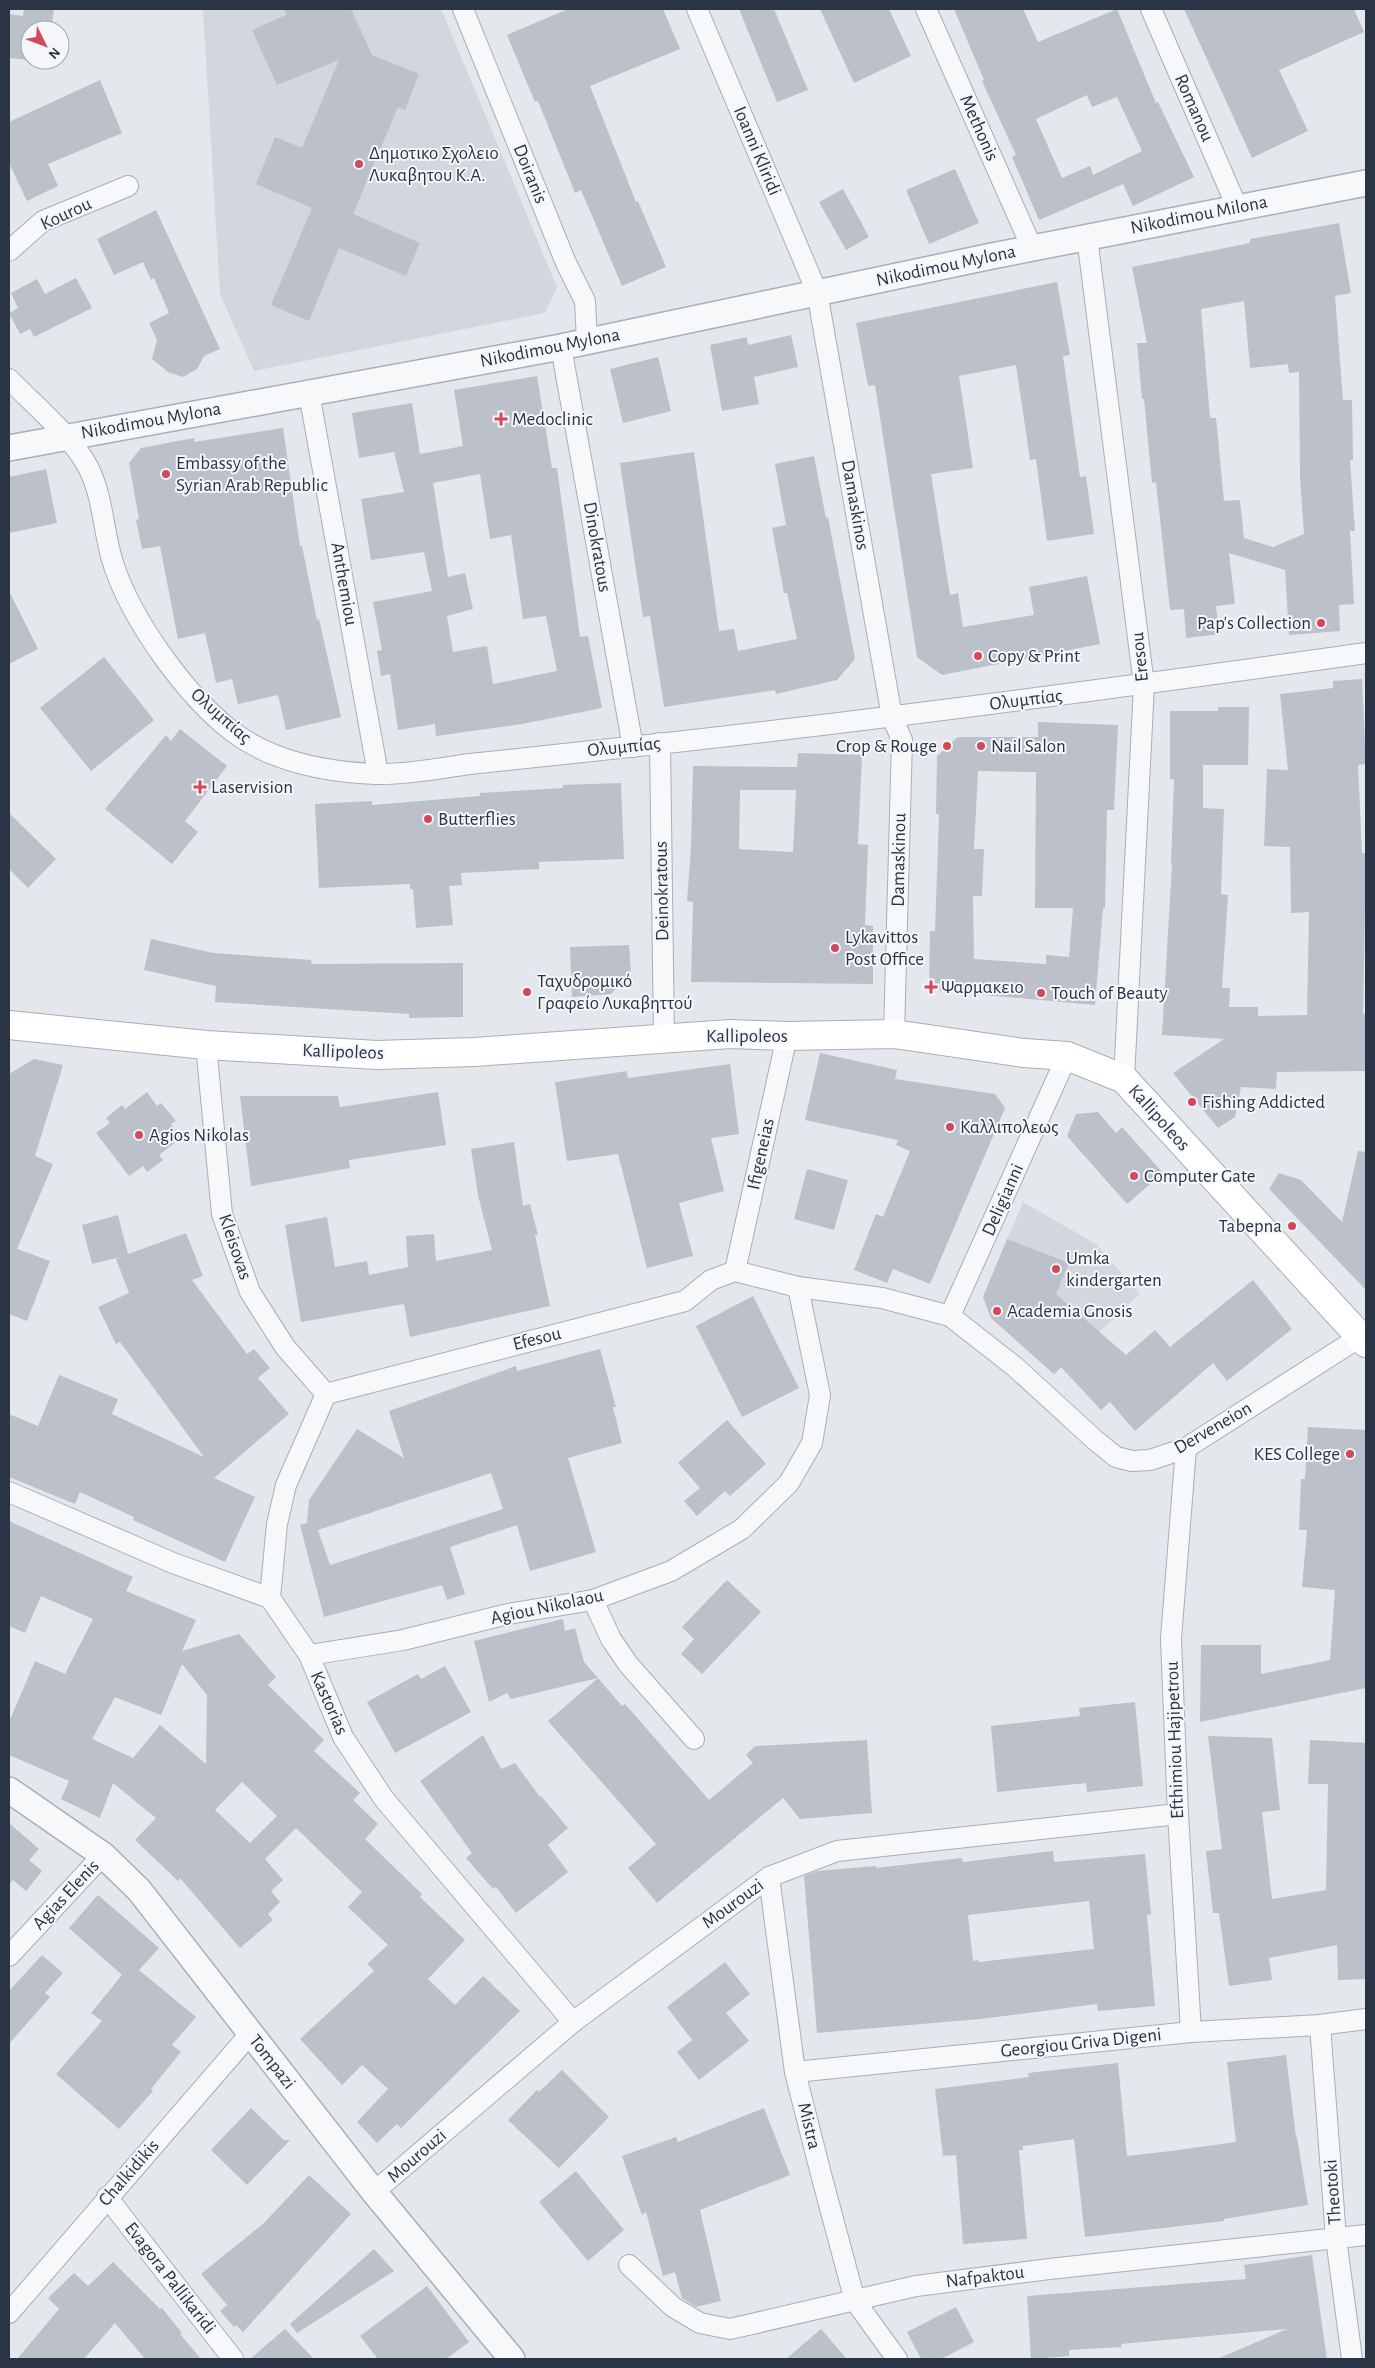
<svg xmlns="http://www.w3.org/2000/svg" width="1375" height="2368" viewBox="0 0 1375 2368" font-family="'Alegreya Sans',sans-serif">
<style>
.built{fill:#d2d6de}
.building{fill:#bbc0ca;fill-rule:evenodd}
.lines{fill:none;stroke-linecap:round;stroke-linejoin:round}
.minor-casing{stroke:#a9aeb7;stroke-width:22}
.tertiary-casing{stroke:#a9aeb7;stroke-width:28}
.secondary-casing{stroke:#a9aeb7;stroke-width:30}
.minor{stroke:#f7f8fa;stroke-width:20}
.tertiary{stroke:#f7f8fa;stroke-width:25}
.secondary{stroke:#fff;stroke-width:28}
.poi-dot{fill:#d1495b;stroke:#f4f6f9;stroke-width:2}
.labels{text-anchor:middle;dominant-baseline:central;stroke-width:4;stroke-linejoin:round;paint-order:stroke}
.street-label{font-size:19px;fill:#2b3445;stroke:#f4f6f9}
.poi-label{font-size:19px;fill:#2b3445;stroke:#f4f6f9;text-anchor:start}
</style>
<rect width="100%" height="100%" fill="#e4e7ec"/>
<g class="built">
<polygon points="203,9 441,9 557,287 545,313 254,371 220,294"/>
<polygon points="1023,1202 1096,1244 1140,1294 1054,1374 991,1318 983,1297"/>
</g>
<g class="building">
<polygon points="24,9 54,9 51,30 30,30 30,60 48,60 48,62 9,58 9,14 23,16"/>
<polygon points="284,9 351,9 372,55 419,74 405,110 398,107 353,214 420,243 406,276 339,248 309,321 271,305 312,208 256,184 275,137 302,148 339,60 277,85 252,30 286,15"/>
<polygon points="568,9 663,9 680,49 590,86 636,202 638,201 666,267 622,286 581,190 575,193 538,101 535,102 507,35"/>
<polygon points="739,9 774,9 808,90 777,102"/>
<polygon points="820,9 889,9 911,56 854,83"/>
<path d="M954,9H1023L1038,42L1117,9L1156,103L1158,102L1194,177L1133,206L1123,184L1039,220L1012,157L1016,155L982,81L984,80ZM1087,95L1092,107L1117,97L1142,151L1093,175L1090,166L1062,178L1036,119Z"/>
<polygon points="1184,9 1354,9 1364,32 1279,70 1308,131 1252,158"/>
<polygon points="100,80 122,133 48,164 58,186 27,201 9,163 9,122"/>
<polygon points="955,169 979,223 929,244 906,190"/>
<polygon points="843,189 869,237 846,250 819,202"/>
<polygon points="156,210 220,349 204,356 197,369 183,377 168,372 152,359 157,340 149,323 169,313 154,278 151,280 143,262 114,275 97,239"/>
<path d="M1339,223L1351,293L1335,296L1343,400H1352L1353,460H1350L1355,531H1350L1354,604L1339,605L1340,631L1289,635L1285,570L1229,553L1235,604L1216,606L1219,634L1186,638L1184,609L1170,610L1156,482L1152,483L1144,399H1142L1137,343H1147L1132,267L1250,243V239ZM1244,301L1250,368L1288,364L1289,373L1299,372L1300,477L1304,534L1273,547L1244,538L1240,500L1224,501L1216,418H1210L1201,309Z"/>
<polygon points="76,278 92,308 34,337 30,329 20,334 9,313 18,308 11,293 37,279 45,294"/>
<polygon points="1057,282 1070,355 1063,356 1080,477 1086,476 1094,534 1047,541 1036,459 1030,460 1016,365 959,376 973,468 931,474 950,595 958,593 963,627 1034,615 1029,587 1087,576 1100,644 942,675 917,657 875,385 868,386 856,323"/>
<polygon points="791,335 798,367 754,377 759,404 722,411 710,345 747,337 748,345"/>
<polygon points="658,357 671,411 623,423 610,369"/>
<path d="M537,376L552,468H557L580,637L588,636L602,708L522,724L436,736L435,724L398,730L390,674L381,676L377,651L382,650L373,602L432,591L424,552L371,560L361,499L404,492L394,452L359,458L352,413L412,403L420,454L463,446L454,390ZM480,474L490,539L511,535L523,619L546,616L557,671L493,684L487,646L453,652L447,616L473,609L465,573L448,577L433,483Z"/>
<polygon points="283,428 300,546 302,546 317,620 319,619 341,717 286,730 278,695 238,704 232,679 216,683 205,633 178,639 160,546 142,549 136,520 139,519 129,463 141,448 194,438 194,442"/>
<polygon points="694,452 719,631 734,629 738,651 797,639 787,593 784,593 772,528 786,525 775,464 814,456 826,518 828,517 855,659 837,680 776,694 775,690 664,707 650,616 643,617 620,463"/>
<polygon points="46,469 57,523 9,533 9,477"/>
<polygon points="9,591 38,649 9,664"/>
<polygon points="104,657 154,720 91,771 40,708"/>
<polygon points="1362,679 1366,764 1358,765 1362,853 1366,853 1363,1014 1366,1014 1366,1071 1277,1072 1276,1089 1241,1087 1235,1117 1218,1128 1173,1073 1224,1039 1162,1035 1172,865 1171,864 1174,779 1170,779 1170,711 1218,711 1218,707 1249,707 1248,765 1203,765 1203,808 1224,809 1221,894 1228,895 1222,988 1230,988 1229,1007 1258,1007 1258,1016 1307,1015 1309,912 1291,913 1290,847 1264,846 1267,769 1288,770 1280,694 1333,688 1333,681"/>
<path d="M1038,722L1118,725L1114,810H1107L1105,908H1103L1095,1005L940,991L929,983L930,931H935L939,814H936L937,756L958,737H1038ZM978,771L1036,772L1035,908H1073L1069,957L1046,955V964L974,959L973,896H982L984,849H974Z"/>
<polygon points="180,729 227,766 185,821 198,832 172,864 105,809 166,735 171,741"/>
<path d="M798,753L862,755L858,844L868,845L865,925L873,926V984L691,982L693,902L687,901L691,847L693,766L797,767ZM740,790H796L793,852L739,849Z"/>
<polygon points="621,783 624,859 539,862 539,869 461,873 462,885 449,886 453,925 416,928 413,889 410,890 410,884 319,888 315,804 372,801 372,805 480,796 480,793 563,788 563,785"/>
<polygon points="9,813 56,859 28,888 9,869"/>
<polygon points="151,939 213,953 311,960 312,964 463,963 463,1017 409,1018 409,1014 215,1002 216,986 144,970"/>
<polygon points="629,945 631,973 611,994 572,997 570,947"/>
<polygon points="820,1053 897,1070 895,1079 995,1094 1005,1108 930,1284 893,1269 887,1283 854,1270 876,1214 883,1217 910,1151 896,1145 898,1140 805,1120"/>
<polygon points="34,1059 63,1065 35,1156 53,1164 17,1249 50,1261 27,1321 9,1314 9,1074"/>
<polygon points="730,1064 739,1134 711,1138 724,1191 679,1203 693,1256 647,1268 618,1154 567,1161 555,1082 627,1071 628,1078"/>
<polygon points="147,1092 157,1106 161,1103 176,1121 171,1124 181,1138 159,1155 163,1160 147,1172 143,1166 129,1176 96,1133 110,1123 106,1118 122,1105 125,1109"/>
<polygon points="438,1092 446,1145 349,1160 350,1168 251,1186 240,1096 338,1096 340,1107"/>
<polygon points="1098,1112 1116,1133 1122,1127 1163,1173 1127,1204 1067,1136 1076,1114"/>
<polygon points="514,1142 523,1206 530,1204 538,1235 535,1235 550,1306 410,1337 404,1304 301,1322 285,1225 327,1217 335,1267 367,1261 369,1275 408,1267 406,1236 434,1234 436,1261 492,1250 478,1195 471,1149"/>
<polygon points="1358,1151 1366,1152 1366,1290 1269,1189 1279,1173 1301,1180 1342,1222"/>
<polygon points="807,1169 848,1180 834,1230 794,1219"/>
<polygon points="118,1215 128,1254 186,1233 203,1276 192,1280 247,1354 254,1349 270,1368 258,1378 289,1414 214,1478 255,1497 225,1562 133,1520 134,1517 80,1492 75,1504 9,1477 9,1414 38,1426 59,1375 118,1399 112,1414 204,1457 120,1342 116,1344 98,1307 129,1293 116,1259 121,1257 92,1264 82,1225"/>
<polygon points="1007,1239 1069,1263 1056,1294 1126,1355 1155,1330 1170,1347 1253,1280 1292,1329 1227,1381 1213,1363 1135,1431 1110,1402 1101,1410 1061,1367 1054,1374 991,1318 983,1297"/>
<polygon points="753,1296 799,1388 742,1417 696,1326"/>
<path d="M600,1349L616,1407H613L622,1443L568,1458L596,1552L530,1571L517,1525L450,1547L465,1594L447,1600L442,1585L324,1617L300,1525L307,1523L309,1500L357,1429L404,1458L389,1411L516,1366L517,1371ZM491,1473L503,1509L330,1565L318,1530Z"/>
<polygon points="727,1420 766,1464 730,1496 725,1491 697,1516 684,1501 700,1488 678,1463"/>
<polygon points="1308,1427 1366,1430 1366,1688 1200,1722 1201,1645 1261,1645 1261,1674 1330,1660 1335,1590 1302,1587 1307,1530 1299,1530 1301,1479 1305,1479"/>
<path d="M9,1521L133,1577L126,1591L196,1620L182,1651L239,1634L276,1677L268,1685L324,1740L314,1751L360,1793L353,1800L378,1824L365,1839L422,1894L420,1897L465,1940L428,1979L455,2005L483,1976L520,2011L401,2128L397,2124L377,2143L357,2122L388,2089L362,2065L342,2085L300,2039L374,1971L367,1964L388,1945L348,1907L362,1892L296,1828L265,1859L283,1880L271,1891L280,1902L268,1914L273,1920L240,1948L180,1878L178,1881L135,1840L156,1818L113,1783L100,1818L61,1799L69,1781L9,1755V1722L35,1661L65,1674L93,1619L41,1596L25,1633L9,1626ZM182,1664L207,1695L206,1764L160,1725L133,1758L92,1739L115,1697L161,1715ZM242,1782L277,1816L250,1843L215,1810Z"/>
<polygon points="727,1580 761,1612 702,1674 681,1654 694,1639 682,1627"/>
<polygon points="563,1619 565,1631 575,1628 584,1662 598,1678 511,1699 507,1693 489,1702 474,1641"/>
<polygon points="445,1666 471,1712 395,1753 367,1702 418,1674 421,1679"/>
<polygon points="598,1678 622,1706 625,1704 709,1800 753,1763 746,1755 755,1746 867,1740 872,1813 800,1819 783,1798 657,1903 628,1868 656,1844 548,1721"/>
<polygon points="1135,1702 1143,1786 1087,1792 1086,1783 997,1792 991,1726 1080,1716 1079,1708"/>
<polygon points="483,1735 501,1769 515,1763 540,1797 541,1796 568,1828 548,1845 568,1872 516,1913 496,1887 493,1889 466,1858 472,1853 420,1781"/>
<polygon points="1208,1736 1272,1738 1280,1810 1262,1812 1272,1899 1326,1890 1328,1784 1308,1784 1310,1740 1366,1743 1366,1979 1338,1980 1337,1945 1269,1958 1272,1980 1229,1986 1219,1913 1213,1913 1206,1851 1222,1849"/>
<polygon points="9,1823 39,1849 29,1860 42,1871 26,1891 13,1880 9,1884"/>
<path d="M1053,1851L1054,1862L1145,1854L1151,1914L1147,1915L1155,2006L1098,2011L1097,2004L980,2019L817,2033L804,1876L817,1871L876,1866V1868L962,1858L963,1862ZM1089,1901L1094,1949L979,1962L978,1960L973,1961L968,1915Z"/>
<polygon points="98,1895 159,1948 139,1970 196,2017 172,2045 181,2052 151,2089 153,2091 119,2129 56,2074 102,2021 91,2013 122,1975 69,1928"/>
<polygon points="42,1955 63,1973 45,1993 50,1997 9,2044 9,1991"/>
<polygon points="725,1962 750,1994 726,2013 749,2041 699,2080 677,2052 692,2040 667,2007"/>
<polygon points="1286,2055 1296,2137 1297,2137 1308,2205 1224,2219 1224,2221 1085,2237 1074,2139 1023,2146 1023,2150 1019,2150 1027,2239 963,2244 956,2155 943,2156 935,2089 1029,2077 1028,2073 1118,2063 1127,2156 1171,2151 1236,2142 1227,2062"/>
<polygon points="562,2070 609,2117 559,2168 508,2120 537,2090 539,2092"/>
<polygon points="251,2108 284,2140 290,2140 247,2185 211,2150"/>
<polygon points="764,2108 790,2175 700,2210 721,2301 696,2307 682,2298 675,2272 663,2276 646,2212 642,2215 622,2156 676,2137 678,2142"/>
<polygon points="576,2171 624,2230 588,2261 539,2202"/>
<polygon points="309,2175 351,2214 243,2332 236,2325 234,2327 220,2311 227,2305 201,2274 264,2223"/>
<polygon points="374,2249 394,2271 297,2333 290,2324"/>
<polygon points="1312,2255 1327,2359 1217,2359 1287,2329 1121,2344 1122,2347 1069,2350 1069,2356 1031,2359 1027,2296 1246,2279 1244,2265"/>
<polygon points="113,2262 160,2309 162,2308 182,2333 180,2334 201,2359 145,2359 115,2323 84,2359 17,2359 59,2309 48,2298 74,2273 88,2286"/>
<polygon points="427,2286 469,2342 446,2359 378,2359 360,2336"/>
<polygon points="956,2307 974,2342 941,2359 921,2359 907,2332"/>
<polygon points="285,2329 314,2359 250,2359"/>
<polygon points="821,2329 847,2359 786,2359"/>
</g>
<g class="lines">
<g class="minor-casing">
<g id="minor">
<polyline points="463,9 566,263 585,301 587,341"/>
<polyline points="697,9 817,292 892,717 902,740 894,1034"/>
<polyline points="926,9 1032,248"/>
<polyline points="1151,9 1237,207"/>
<polyline points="1087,237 1144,685 1124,1079"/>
<polyline points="9,251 43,221 128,186"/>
<polyline points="561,347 633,747"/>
<path d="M9,379C34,405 71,435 88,467C104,498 103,534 114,566C133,622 186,696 233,732C273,762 326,772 375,774C406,775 439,768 470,764C536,757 601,750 667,743C901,717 1133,686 1366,653"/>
<polyline points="309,393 378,774"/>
<polyline points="660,743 664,1039"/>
<polyline points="206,1045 222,1214 250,1292 285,1347 326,1394"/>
<polyline points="735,1271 787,1036"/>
<polyline points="950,1316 1067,1056"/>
<polyline points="326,1394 685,1301 711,1280 735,1271 798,1287 882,1298 950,1316 1014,1366 1095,1440 1116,1457 1132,1461 1150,1460 1186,1448 1360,1337"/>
<polyline points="1186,1448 1171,1639 1178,1814 1191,2032"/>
<polyline points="9,1492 173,1563 270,1598 309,1655 343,1737 384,1799 573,2022"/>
<polyline points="270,1598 277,1524 286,1485 326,1394"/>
<polyline points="593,1600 611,1639 628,1664 694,1739"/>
<polyline points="309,1655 403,1640 508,1614 593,1600 671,1571 742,1529 789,1483 812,1443 820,1395 798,1287"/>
<polyline points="769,1877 795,2072 822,2178 855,2301 897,2359"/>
<polyline points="9,1956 103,1855"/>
<polyline points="1320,2025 1336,2238 1352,2359"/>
<polyline points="795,2072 1191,2032 1320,2025 1366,2019"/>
<polyline points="374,2192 573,2022 769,1877 837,1851 1178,1814"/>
<polyline points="107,2197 233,2359"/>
<polyline points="629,2265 673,2307 700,2323 730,2329 916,2286 1049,2269 1366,2235"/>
<polyline points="9,2313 250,2034"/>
</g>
</g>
<g class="tertiary-casing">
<g id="tertiary">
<polyline points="9,448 561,347 992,256 1366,183"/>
<polyline points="9,1790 103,1855 139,1890 374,2192 512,2359"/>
</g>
</g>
<g class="secondary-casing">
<polyline id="secondary" points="9,1025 206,1045 377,1055 474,1052 730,1034 787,1036 894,1034 1024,1053 1067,1056 1124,1079 1366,1343"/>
</g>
<use href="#minor" class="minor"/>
<use href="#tertiary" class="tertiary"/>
<use href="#secondary" class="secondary"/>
</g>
<g class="poi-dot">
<circle cx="359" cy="164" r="5"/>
<path d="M498.5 411.5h5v5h5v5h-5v5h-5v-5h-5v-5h5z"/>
<circle cx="166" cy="474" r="5"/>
<circle cx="1321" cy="623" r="5"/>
<circle cx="978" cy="656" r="5"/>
<circle cx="947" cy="746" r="5"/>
<circle cx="981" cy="746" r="5"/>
<path d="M197.5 779.5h5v5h5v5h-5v5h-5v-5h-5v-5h5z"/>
<circle cx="428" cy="819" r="5"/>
<circle cx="835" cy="948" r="5"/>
<path d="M928.5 979.5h5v5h5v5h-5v5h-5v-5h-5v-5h5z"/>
<circle cx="527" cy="992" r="5"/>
<circle cx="1041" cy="993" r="5"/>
<circle cx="1192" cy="1102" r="5"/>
<circle cx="950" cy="1127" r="5"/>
<circle cx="139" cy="1135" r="5"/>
<circle cx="1134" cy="1176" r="5"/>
<circle cx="1292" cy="1226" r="5"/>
<circle cx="1056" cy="1269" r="5"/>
<circle cx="997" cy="1311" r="5"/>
<circle cx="1350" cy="1454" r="5"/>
</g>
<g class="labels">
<g class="street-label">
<text transform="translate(1194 108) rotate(66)">Romanou</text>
<text transform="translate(979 128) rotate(66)">Methonis</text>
<text transform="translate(757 151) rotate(67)">Ioanni Kliridi</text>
<text transform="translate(530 174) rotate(68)">Doiranis</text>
<text transform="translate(66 214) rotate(-25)">Kourou</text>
<text transform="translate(1199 215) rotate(-11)">Nikodimou Milona</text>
<text transform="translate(946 266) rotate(-12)">Nikodimou Mylona</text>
<text transform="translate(550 348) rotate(-11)">Nikodimou Mylona</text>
<text transform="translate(151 421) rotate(-10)">Nikodimou Mylona</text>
<text transform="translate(855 505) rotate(80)">Damaskinos</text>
<text transform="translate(597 547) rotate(80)">Dinokratous</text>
<text transform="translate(344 584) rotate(80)">Anthemiou</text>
<text transform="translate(1140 657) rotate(-96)">Eresou</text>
<text transform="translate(1026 700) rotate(-7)">Ολυμπίας</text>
<text transform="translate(221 716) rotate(41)">Ολυμπίας</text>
<text transform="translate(624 747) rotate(-6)">Ολυμπίας</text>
<text transform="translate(899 860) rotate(-89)">Damaskinou</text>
<text transform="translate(662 891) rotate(-91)">Deinokratous</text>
<text x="747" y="1036">Kallipoleos</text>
<text transform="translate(343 1052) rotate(2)">Kallipoleos</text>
<text transform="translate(1159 1118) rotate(48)">Kallipoleos</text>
<text transform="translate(761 1154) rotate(-78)">Ifigeneias</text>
<text transform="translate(1003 1200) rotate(-66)">Deligianni</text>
<text transform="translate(235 1247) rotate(71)">Kleisovas</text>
<text transform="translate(537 1339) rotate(-14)">Efesou</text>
<text transform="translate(1213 1428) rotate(-30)">Derveneion</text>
<text transform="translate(547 1607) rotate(-12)">Agiou Nikolaou</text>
<text transform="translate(329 1703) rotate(66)">Kastorias</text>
<text transform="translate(1175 1740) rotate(-92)">Efthimiou Hajipetrou</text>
<text transform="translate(66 1895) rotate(-47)">Agias Elenis</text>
<text transform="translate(733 1904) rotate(-36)">Mourouzi</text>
<text transform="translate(1081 2043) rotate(-6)">Georgiou Griva Digeni</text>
<text transform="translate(272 2062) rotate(52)">Tompazi</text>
<text transform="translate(809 2126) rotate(76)">Mistra</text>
<text transform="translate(417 2156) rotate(-41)">Mourouzi</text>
<text transform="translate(129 2173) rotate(-49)">Chalkidikis</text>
<text transform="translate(1333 2192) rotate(-94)">Theotoki</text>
<text transform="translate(985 2277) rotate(-7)">Nafpaktou</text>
<text transform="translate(170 2278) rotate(52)">Evagora Pallikaridi</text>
</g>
<g class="poi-label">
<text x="369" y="153">Δημοτικο Σχολειο<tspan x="369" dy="22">Λυκαβητου Κ.Α.</tspan></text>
<text x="512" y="419">Medoclinic</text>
<text x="176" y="463">Embassy of the<tspan x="176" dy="22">Syrian Arab Republic</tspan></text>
<text x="1311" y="623" text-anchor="end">Pap's Collection</text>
<text x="988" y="656">Copy &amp; Print</text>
<text x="937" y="746" text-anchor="end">Crop &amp; Rouge</text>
<text x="991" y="746">Nail Salon</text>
<text x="211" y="787">Laservision</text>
<text x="438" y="819">Butterflies</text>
<text x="845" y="937">Lykavittos<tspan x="845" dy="22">Post Office</tspan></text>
<text x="537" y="981">Ταχυδρομικό<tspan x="537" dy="22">Γραφείο Λυκαβηττού</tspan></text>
<text x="941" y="987">Ψαρμακειο</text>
<text x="1051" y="993">Touch of Beauty</text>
<text x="1202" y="1102">Fishing Addicted</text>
<text x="960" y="1127">Καλλιπολεως</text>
<text x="149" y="1135">Agios Nikolas</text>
<text x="1144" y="1176">Computer Gate</text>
<text x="1282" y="1226" text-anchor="end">Tabepna</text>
<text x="1066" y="1258">Umka<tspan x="1066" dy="22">kindergarten</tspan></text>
<text x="1007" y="1311">Academia Gnosis</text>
<text x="1340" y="1454" text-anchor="end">KES College</text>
</g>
</g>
<rect width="1375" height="2368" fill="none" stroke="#2b3445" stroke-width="20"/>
<g transform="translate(45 45) rotate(132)"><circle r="24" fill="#f4f6f9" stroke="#a4a8b1"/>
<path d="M0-4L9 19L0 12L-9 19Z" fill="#d1495b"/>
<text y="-8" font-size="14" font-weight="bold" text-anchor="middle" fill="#2b3445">N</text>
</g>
</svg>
